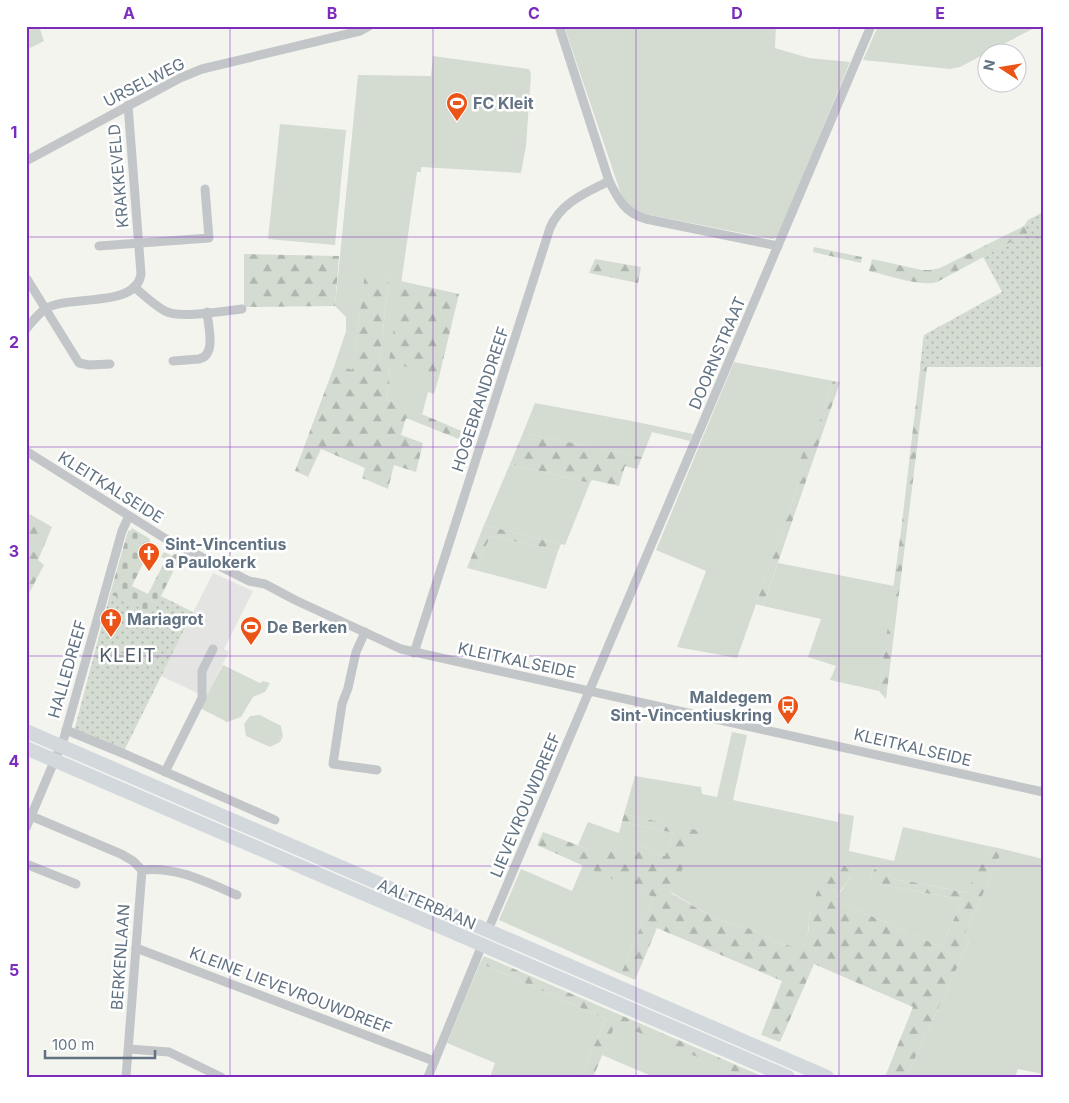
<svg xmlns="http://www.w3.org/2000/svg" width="1069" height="1103" viewBox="0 0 1069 1103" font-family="Inter,sans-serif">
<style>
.built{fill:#e4e5e3}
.grass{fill:#d4dbd0}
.forest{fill:url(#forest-firs)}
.cemetery{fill:url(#cemetery-stones)}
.park{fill:url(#park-dots)}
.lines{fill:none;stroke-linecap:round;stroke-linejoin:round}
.minor{stroke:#c3c6c9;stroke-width:9}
.highway{stroke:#d2d8dc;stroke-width:14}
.grid{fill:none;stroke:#7b2cbf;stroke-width:1;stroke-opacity:0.55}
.labels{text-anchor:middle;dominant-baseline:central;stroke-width:5;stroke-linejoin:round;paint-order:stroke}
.street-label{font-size:16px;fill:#617282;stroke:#fff}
.poi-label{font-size:16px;font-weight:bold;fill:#617282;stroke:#fff;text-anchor:start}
.quarter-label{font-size:19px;letter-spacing:1px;fill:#4f5b67;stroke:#fff}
.neatline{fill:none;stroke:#7b2cbf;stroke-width:2}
.grid-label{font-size:16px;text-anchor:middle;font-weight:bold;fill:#7b2cbf}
</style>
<defs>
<pattern id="forest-firs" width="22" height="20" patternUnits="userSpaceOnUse" patternTransform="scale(1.25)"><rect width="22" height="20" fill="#d4dbd0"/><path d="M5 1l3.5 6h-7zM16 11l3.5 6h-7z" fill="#afb6ae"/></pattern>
<pattern id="cemetery-stones" width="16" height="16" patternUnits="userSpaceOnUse" patternTransform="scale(1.25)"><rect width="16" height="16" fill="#d4dbd0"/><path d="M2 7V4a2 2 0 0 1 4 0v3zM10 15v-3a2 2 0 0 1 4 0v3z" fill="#afb6ae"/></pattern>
<pattern id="park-dots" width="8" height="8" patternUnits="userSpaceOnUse" patternTransform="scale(1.25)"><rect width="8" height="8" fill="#d4dbd0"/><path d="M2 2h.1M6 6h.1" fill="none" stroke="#afb6ae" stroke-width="1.8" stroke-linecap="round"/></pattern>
</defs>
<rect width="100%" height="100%" fill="#f4f4ef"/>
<polygon class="built" points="213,573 253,591 224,649 229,652 206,697 161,676"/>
<g class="grass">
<polygon points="26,26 39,26 44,41 26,50"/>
<path d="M564,26H776L775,48L809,58L850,62L779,234L776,238L772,239L645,214C631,210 625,203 620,191Z"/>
<polygon points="878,26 1038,26 960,67 950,69 863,60"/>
<polygon points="433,56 529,69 531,74 526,146 521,173 421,167 421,172 417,172 390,361 439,377 434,394 428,392 422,415 386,399 389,385 390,362 380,358 389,276 365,274 352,371 335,364 346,331 346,317 335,306 358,75 431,76"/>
<polygon points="280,124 346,130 335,245 268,239"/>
<polygon points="734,362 833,381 817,431 811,429 794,481 799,483 737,658 677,647 706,571 656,550"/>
<polygon points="535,403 637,422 693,434 690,441 652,432 642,457 523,433"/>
<polygon points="510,464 590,483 565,545 484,525"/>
<polygon points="492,536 558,551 546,589 475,570 490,537"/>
<polygon points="778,563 894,586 879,691 830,680 836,666 808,657 821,619 763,606"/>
<polygon points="223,665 260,683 263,681 270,683 265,692 253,697 241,717 227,722 200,708"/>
<polygon points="260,715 281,726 283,736 280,742 270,747 246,736 244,724 250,716"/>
<polygon points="732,732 747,735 733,800 838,822 838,813 854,816 849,851 894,861 903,827 988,846 968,893 913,882 897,880 889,875 879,865 874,870 870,878 877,884 963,900 941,947 837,901 837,897 851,877 810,912 807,941 802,948 777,943 751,929 714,918 671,892 700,831 624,814 635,776 701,787 702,794 717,797"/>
<polygon points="588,822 619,833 622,822 674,833 665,856 638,845 634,854 604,842 598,854 578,845"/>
<polygon points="1003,849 1043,859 1043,1074 1018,1069 1015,1077 906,1077 969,942 965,934"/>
<polygon points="583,865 653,897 621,974 499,920 521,869 572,891"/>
<polygon points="480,963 606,1019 580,1077 490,1077 495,1063 447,1043"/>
<polygon points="616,1022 745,1077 654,1077 602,1055"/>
</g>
<g class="forest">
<path d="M1024,226L1028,233L937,282C920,287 887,275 869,271L872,259L922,270H930L940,268Z"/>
<polygon points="814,247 862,257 861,263 813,252"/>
<polygon points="244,254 339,256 335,306 244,307"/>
<polygon points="595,259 641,267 638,283 589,273"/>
<polygon points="365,273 389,276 380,358 389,361 401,281 459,294 439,377 390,362 389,385 386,399 464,432 461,440 406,418 401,435 423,443 416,472 394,465 388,489 362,478 365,468 321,449 308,477 295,471 335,364 352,370"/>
<polygon points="924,335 1043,367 927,367 886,699 879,691 901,531"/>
<polygon points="833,381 840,382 763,606 756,604 799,483 793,481 811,429 817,430"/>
<polygon points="523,433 642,457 637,469 625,466 619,486 592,480 590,483 510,464"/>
<polygon points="26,512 52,527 38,560 44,565 26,599"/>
<polygon points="484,525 561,544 558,551 492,536 490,537 475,570 467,568"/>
<path d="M624,814L701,831L671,893L714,918L751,929L777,943L802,948C810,938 808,926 810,914C813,896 824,877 837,866H845L851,874C849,884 837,890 837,901L941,947L963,900L877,884L872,881L870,878L874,870L879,865H885L889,871V875L897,880L913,882L967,893L988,846L1003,849L965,934L969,942L906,1077H885L913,1007L814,964L780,1042L761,1035L782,981L657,928L635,980L621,974L653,897L537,845L543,832L598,853L604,841L634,854L638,845L665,856L674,833L622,822Z"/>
<polygon points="484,956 764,1077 745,1077 616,1023 593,1077 580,1077 606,1019 480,963"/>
</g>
<polygon class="cemetery" points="132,528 150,539 149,545 155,548 153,553 149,551 132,586 148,594 166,559 161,557 164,552 172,556 175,554 181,556 152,614 110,594 128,531 131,530"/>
<g class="park">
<polygon points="1043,212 1043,367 920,367 924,335 1002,292 983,257 1028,233 1024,226 1028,220"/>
<polygon points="110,594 151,613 161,596 193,612 124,751 74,731"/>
</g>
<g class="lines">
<g class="minor">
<path d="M559,26L609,181C618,199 625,213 646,219L778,246"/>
<polyline points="26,161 180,78 202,69 360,31 369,26"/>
<polyline points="99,246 209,238 205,189"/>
<polyline points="27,279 79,363 89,365 110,364"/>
<path d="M134,287C144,295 154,305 165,311C179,319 224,311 242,309"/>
<path d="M26,329C32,322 38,314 45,309C69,294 136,309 141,274L128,105"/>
<path d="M173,361L199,359C217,355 208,326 207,312"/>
<polyline points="26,451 166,539 249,581 265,584 295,600 401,649 1043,792"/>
<polyline points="365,632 356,652 348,688 342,704 333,764 377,770"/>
<path d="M414,653L550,228C561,202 586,193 609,181"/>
<polyline points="66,730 127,755 275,820"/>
<polyline points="165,772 202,698 202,671 213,649"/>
<path d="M31,816L121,854L133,861L142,870C176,866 206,882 237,895"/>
<polyline points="26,828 64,738 122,531 129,516"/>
<polyline points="26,864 76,884"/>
<polyline points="488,930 871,26"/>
<polyline points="136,948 434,1061"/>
<polyline points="129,1049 169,1052 221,1077"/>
<polyline points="126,1077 142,870"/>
<polyline points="428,1077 482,945"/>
</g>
<g class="highway">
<polyline points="26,731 827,1077"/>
<polyline points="26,748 788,1077"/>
</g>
</g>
<path class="grid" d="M230,26V1077M433,26V1077M636,26V1077M839,26V1077M26,237H1043M26,447H1043M26,656H1043M26,866H1043"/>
<defs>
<g id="stadium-pin" transform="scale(1.125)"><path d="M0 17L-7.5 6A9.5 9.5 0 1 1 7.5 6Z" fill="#ec5316" stroke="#fff"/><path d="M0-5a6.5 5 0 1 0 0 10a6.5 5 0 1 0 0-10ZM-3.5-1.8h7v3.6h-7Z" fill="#fff"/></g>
<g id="church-pin" transform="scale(1.125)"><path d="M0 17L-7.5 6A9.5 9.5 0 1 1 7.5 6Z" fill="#ec5316" stroke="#fff"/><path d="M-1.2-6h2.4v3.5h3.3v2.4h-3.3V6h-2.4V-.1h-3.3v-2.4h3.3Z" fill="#fff"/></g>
<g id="bus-pin" transform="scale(1.125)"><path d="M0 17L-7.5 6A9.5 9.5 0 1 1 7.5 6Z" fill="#ec5316" stroke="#fff"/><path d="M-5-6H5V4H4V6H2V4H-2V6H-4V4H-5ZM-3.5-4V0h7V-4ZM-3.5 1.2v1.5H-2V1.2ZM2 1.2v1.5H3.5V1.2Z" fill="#fff"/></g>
</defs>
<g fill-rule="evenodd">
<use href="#stadium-pin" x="457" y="103"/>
<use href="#church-pin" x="149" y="553"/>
<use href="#church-pin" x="111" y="619"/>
<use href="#stadium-pin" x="251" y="627"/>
<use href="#bus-pin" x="788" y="706"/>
</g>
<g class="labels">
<g class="street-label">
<text transform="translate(144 82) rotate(-27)">URSELWEG</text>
<text transform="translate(118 176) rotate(-95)">KRAKKEVELD</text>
<text transform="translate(717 353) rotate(-67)">DOORNSTRAAT</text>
<text transform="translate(480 399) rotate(-72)">HOGEBRANDDREEF</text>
<text transform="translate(111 487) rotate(32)">KLEITKALSEIDE</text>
<text transform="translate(517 660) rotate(12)">KLEITKALSEIDE</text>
<text transform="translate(67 669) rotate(-74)">HALLEDREEF</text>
<text transform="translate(913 747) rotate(13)">KLEITKALSEIDE</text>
<text transform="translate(525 805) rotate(-67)">LIEVEVROUWDREEF</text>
<text transform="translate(427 904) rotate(23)">AALTERBAAN</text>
<text transform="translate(120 957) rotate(-86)">BERKENLAAN</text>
<text transform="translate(291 990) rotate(21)">KLEINE LIEVEVROUWDREEF</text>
</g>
<g class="poi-label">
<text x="473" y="103">FC Kleit</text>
<text x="165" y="544">Sint-Vincentius<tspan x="165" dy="18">a Paulokerk</tspan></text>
<text x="127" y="619">Mariagrot</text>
<text x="267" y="627">De Berken</text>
<text x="772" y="697" text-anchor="end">Maldegem<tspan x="772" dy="18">Sint-Vincentiuskring</tspan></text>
</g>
<g class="quarter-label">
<text x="128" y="655">KLEIT</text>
</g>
</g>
<rect width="1069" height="1103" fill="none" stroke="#ffffff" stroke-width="55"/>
<g transform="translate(1002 68) rotate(282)"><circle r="24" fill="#ffffff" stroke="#c0c7cd"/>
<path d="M0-4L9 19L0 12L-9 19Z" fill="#ec5316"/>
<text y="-8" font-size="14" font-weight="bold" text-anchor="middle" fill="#617282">N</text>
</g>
<path d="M45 1050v8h110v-8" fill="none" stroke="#617282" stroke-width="2.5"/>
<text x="52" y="1050" font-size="15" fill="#617282" stroke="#ffffff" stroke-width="4" paint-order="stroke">100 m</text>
<rect x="28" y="28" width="1014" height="1048" class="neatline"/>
<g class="grid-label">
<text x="129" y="19">A</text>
<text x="332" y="19">B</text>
<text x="534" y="19">C</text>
<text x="737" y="19">D</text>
<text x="940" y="19">E</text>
<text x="14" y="138">1</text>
<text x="14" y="348">2</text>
<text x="14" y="557">3</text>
<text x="14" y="767">4</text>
<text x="14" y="976">5</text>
</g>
</svg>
